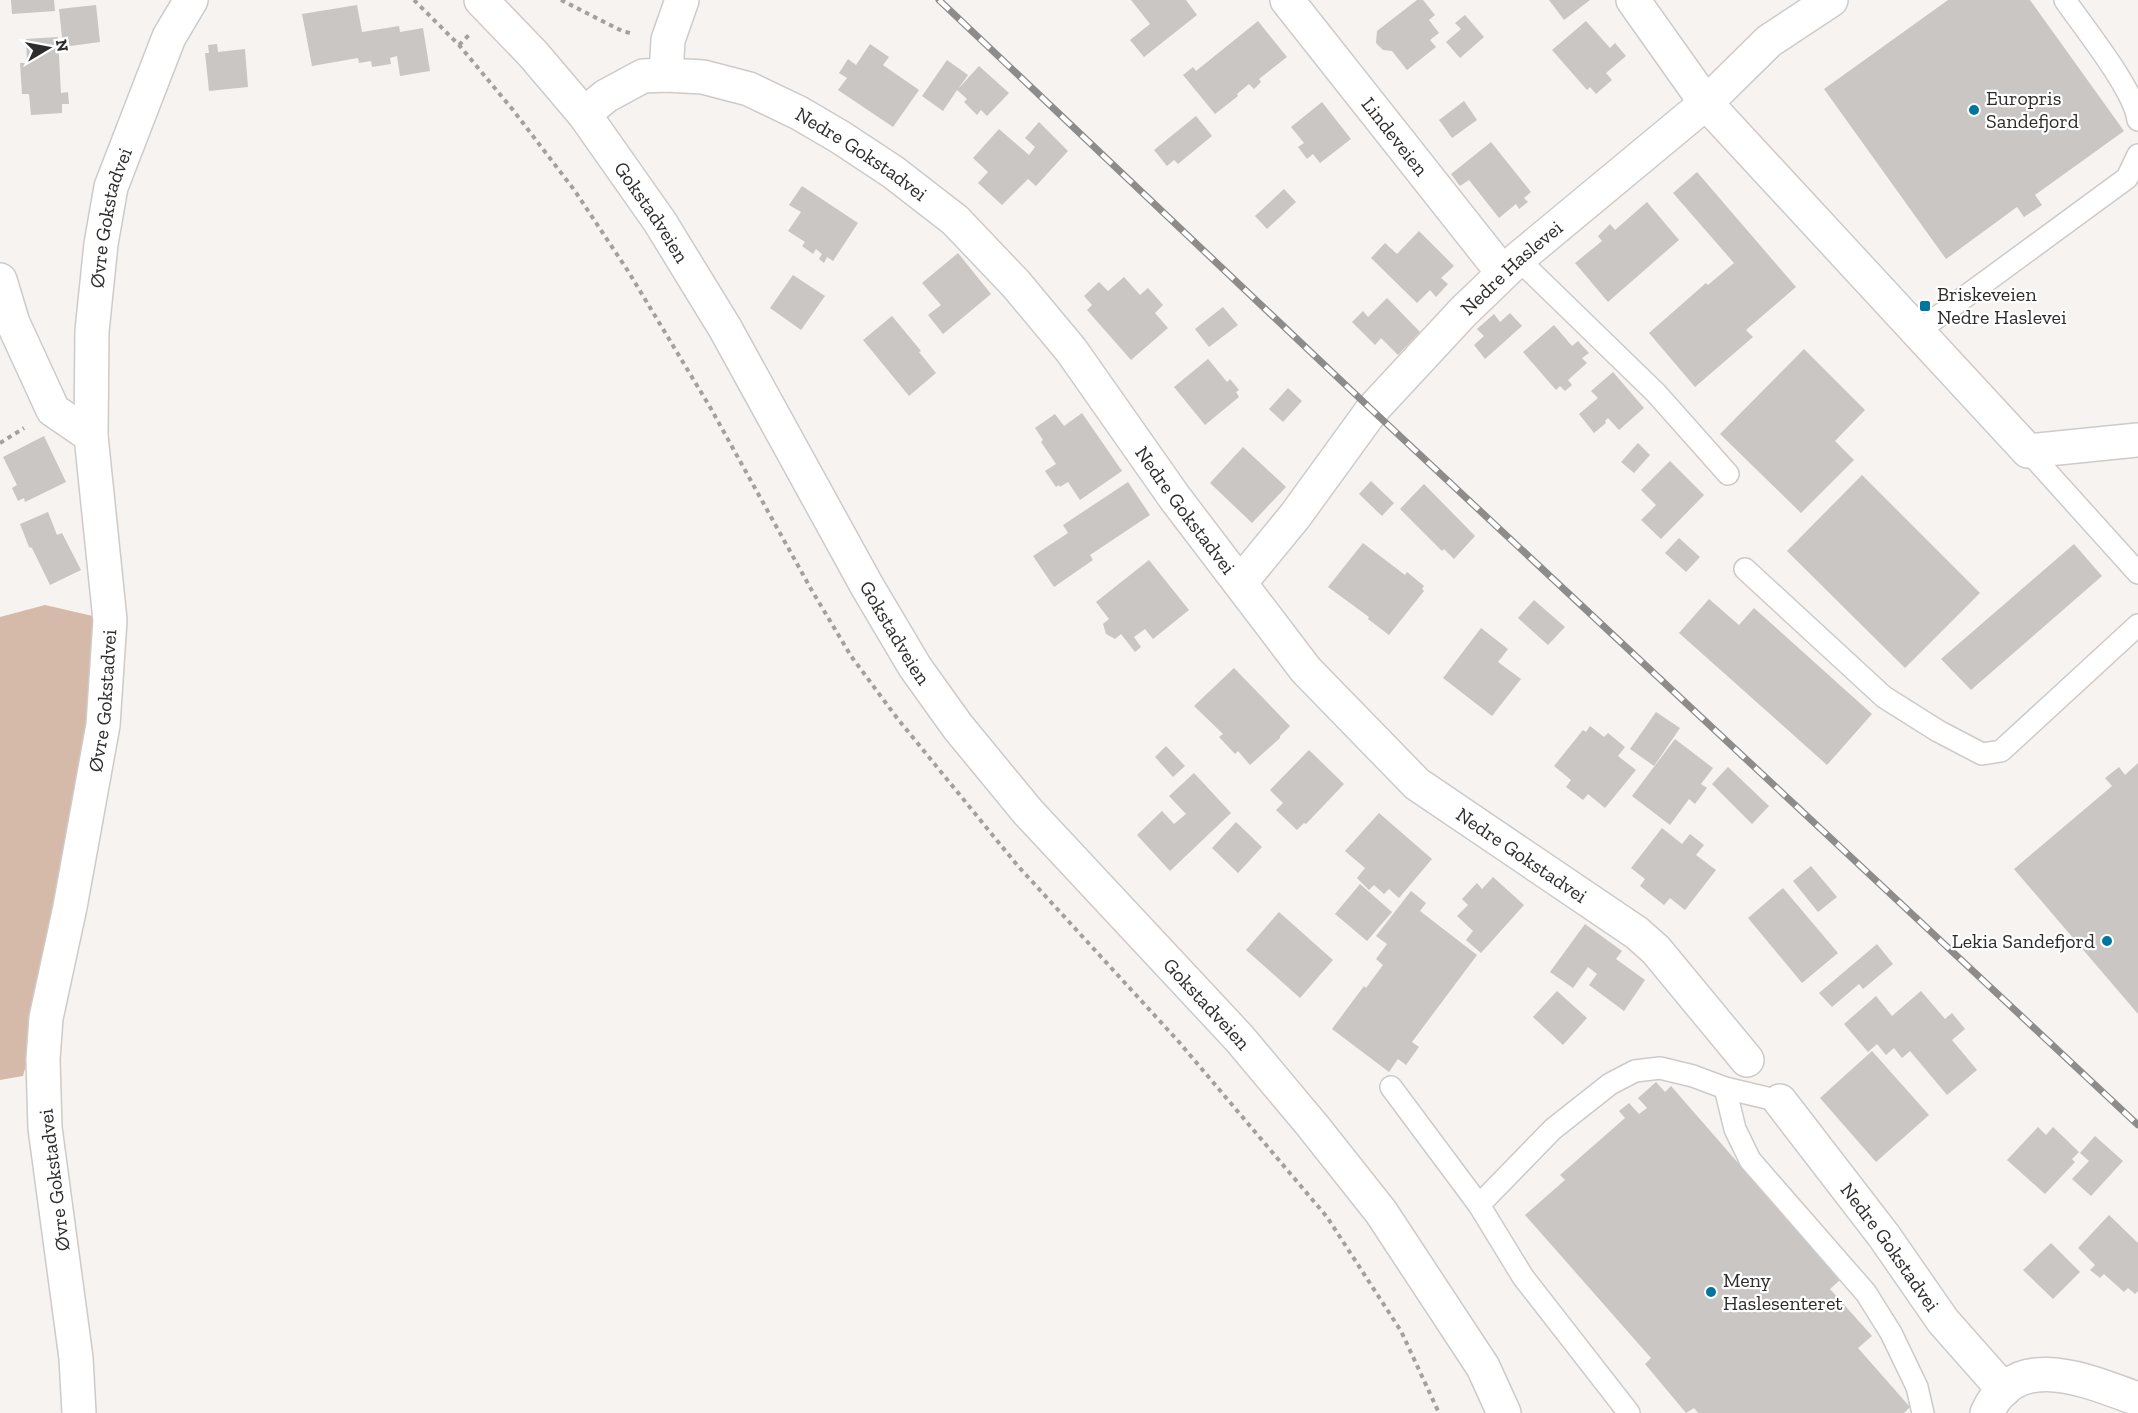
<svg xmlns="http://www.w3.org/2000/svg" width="2138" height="1413" viewBox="0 0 2138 1413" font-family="'Zilla Slab',serif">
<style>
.green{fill:#d5baaa}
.building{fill:#c9c6c4}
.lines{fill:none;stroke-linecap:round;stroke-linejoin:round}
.service-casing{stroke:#cecac8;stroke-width:24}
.minor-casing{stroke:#cecac8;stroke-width:36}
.primary-casing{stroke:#cecac8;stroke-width:36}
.path{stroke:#a3a19f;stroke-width:4;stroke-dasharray:4.5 4.5;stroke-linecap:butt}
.service{stroke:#fff;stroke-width:21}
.minor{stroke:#fff;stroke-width:33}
.primary{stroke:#fff;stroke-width:33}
.rail-casing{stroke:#8e8c8a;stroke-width:7}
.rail{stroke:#fff;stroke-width:4.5;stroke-dasharray:14;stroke-linecap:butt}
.poi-dot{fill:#00769f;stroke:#fff;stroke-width:2}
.labels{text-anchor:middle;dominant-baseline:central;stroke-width:4.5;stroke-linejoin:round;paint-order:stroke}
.poi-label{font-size:20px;fill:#2d2c2b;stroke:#fff;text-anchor:start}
.street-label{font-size:20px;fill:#2d2c2b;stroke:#fff}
</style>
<rect width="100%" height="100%" fill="#f7f3f1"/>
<polygon class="green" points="45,605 110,620 70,907 23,1076 0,1080 0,617"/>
<g class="building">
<polygon points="11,0 54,0 55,11 12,14"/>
<polygon points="1131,0 1186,0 1197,15 1144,57 1130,40 1150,24"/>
<polygon points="1417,0 1423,0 1435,15 1429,20 1439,33 1430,40 1436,47 1407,70 1392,51 1383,50 1376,43 1377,31"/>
<polygon points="1549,0 1590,0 1564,20"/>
<polygon points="1948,0 2030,0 2124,131 2035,195 2042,205 2024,217 2017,207 1946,259 1824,89"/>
<polygon points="96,5 100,42 63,47 59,9"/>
<polygon points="357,5 362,32 399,26 400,32 423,28 430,71 400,76 397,56 390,58 391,64 372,67 371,61 359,63 358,58 312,66 302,14"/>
<polygon points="1465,15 1484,37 1460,58 1446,42 1461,29 1455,23"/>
<polygon points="1258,21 1287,57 1259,79 1261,82 1254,89 1249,84 1237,94 1238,96 1215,114 1183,75 1193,67 1196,71"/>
<polygon points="1586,21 1610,48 1615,43 1626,56 1606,73 1612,80 1596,94 1590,87 1587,90 1552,50"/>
<polygon points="58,37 61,93 68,92 69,104 62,104 62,113 31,115 29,94 22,94 20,63 27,63 26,39"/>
<polygon points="217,44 218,52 245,49 248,87 209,91 205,53 209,53 208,45"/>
<polygon points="870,44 889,57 883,65 919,90 893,127 838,90 847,78 839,73 848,59 856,65"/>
<polygon points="947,60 968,75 958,89 979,66 1009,93 987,116 981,110 977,115 964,102 967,99 957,90 943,111 922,96"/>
<polygon points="1464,101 1477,120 1452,138 1439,120"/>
<polygon points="1322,102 1351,139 1320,163 1313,154 1307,159 1298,147 1304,143 1291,127"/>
<polygon points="1196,116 1212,136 1178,164 1174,160 1167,166 1154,150"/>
<polygon points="1039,122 1068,151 1036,186 1028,179 1002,205 978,183 988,172 973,158 999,129 1029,155 1035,147 1025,138"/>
<polygon points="1491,142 1531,192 1524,198 1528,202 1519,209 1516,204 1499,218 1469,180 1460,186 1451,174"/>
<polygon points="1697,172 1796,287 1746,330 1753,337 1695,387 1649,333 1706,283 1708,285 1734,263 1673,193"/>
<polygon points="802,186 858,223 833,261 827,257 824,263 819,259 822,254 816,249 813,254 802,246 805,242 788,231 801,212 789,205"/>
<polygon points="1284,189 1296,202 1267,229 1255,216"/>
<polygon points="1647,202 1679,240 1608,302 1575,263 1602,241 1598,236 1610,224 1615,230"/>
<polygon points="1419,231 1454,266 1441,278 1448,284 1436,297 1430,290 1417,303 1371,258 1385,243 1397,254"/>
<polygon points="958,253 991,294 943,334 928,315 941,305 922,283"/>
<polygon points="793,275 825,296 801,330 770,308"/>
<polygon points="1124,277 1140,295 1148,288 1163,305 1155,313 1168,328 1131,360 1087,310 1092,305 1084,296 1099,282 1108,291"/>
<polygon points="1387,298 1420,332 1398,355 1381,338 1375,345 1352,322 1363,311 1368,317"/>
<polygon points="1223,307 1238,325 1209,347 1195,329"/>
<polygon points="1510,313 1522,326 1485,359 1474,345 1484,336 1477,329 1494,314 1500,322"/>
<polygon points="892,316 921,351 919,352 936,373 909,396 863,340"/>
<polygon points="1554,325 1572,346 1578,341 1589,353 1582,358 1587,363 1568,380 1572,385 1565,391 1560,386 1556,390 1523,352"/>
<polygon points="1804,349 1865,410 1835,441 1854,460 1801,513 1720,434"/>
<polygon points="1208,359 1227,382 1230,379 1239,390 1236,392 1239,397 1205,425 1174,387"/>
<polygon points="1613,372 1644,408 1619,430 1608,418 1605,421 1606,423 1594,433 1579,414 1598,398 1591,391"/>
<polygon points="1288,388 1302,401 1283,422 1269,409"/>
<polygon points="1082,413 1122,471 1080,500 1068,482 1060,487 1059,485 1056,487 1045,471 1056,464 1041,442 1043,440 1035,428 1055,414 1064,426"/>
<polygon points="44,436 66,482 25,502 24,498 18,501 12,488 17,485 3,457"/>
<polygon points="1638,443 1650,455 1634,473 1621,462"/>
<polygon points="1243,447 1286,487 1252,523 1210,483"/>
<polygon points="1670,461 1704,495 1661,539 1641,520 1656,505 1641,490"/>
<polygon points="1862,475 1980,593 1905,668 1787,551"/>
<polygon points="1371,481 1394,503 1382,516 1359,494"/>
<polygon points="1128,482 1150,515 1090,555 1093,560 1054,587 1033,556 1068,533 1063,525"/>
<polygon points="1424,484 1475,536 1454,559 1444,549 1442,551 1400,509"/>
<polygon points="48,512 57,535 62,533 81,570 50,585 32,548 29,547 20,524"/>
<polygon points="1679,538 1700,557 1686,572 1665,553"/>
<polygon points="1363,543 1405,575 1407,572 1424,586 1422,589 1424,591 1389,635 1368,619 1369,617 1328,587"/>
<polygon points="2074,544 2102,576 1971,690 1941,659"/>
<polygon points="1149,560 1189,610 1153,639 1145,629 1134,637 1141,647 1135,652 1121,634 1115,639 1106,634 1103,624 1109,619 1096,602"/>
<polygon points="1709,599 1739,625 1754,608 1872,714 1827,765 1679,633"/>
<polygon points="1534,600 1565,627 1548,645 1518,618"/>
<polygon points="1481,628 1508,649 1498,662 1521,679 1492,716 1443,678"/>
<polygon points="1234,668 1290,726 1280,736 1280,738 1250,765 1238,751 1235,754 1219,737 1223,734 1194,706"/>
<polygon points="1656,712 1680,728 1654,766 1630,749"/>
<polygon points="1590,726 1604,737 1608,733 1625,747 1618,756 1636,770 1605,808 1588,794 1583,800 1566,787 1571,780 1554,766 1583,730 1586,732"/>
<polygon points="1675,739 1713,768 1701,784 1707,788 1695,804 1689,799 1670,825 1632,796"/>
<polygon points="1166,746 1185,766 1173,777 1155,757"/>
<polygon points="1309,750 1344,784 1306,824 1304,823 1297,830 1276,810 1283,803 1270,790"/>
<polygon points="2138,763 2138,1014 2014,869 2112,786 2105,778 2119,767 2125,775"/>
<polygon points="1728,767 1769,806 1752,824 1712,784"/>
<polygon points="1194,773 1231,813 1170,871 1137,835 1162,811 1174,824 1186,814 1169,796"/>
<polygon points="1379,813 1432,859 1399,898 1389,889 1384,894 1374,885 1369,890 1357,878 1365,868 1345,851"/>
<polygon points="1236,822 1262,847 1238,873 1212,848"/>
<polygon points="1662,828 1682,844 1690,834 1704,845 1696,855 1716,870 1685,910 1670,898 1664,905 1640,886 1645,879 1631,868"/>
<polygon points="1811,866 1837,897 1818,912 1793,881"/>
<polygon points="1493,877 1524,905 1481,953 1466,940 1473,931 1457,916 1468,905 1462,899 1477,883 1482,889"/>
<polygon points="1360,884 1392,912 1367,941 1335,914"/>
<polygon points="1783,888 1838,953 1802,983 1748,918"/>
<polygon points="1411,891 1426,903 1420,911 1477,955 1412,1042 1419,1047 1406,1065 1398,1059 1389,1072 1332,1029 1364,986 1366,988 1383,965 1376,959 1387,944 1376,936"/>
<polygon points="1279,912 1333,960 1300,998 1246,950"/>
<polygon points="1585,924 1622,951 1616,959 1645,980 1624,1011 1589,985 1597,974 1588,967 1573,988 1550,972"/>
<polygon points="1877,944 1893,964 1863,989 1859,984 1832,1007 1819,993"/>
<polygon points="1557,991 1587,1018 1563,1045 1533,1017"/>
<polygon points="1921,991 1945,1019 1952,1013 1965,1029 1952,1040 1977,1070 1947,1095 1910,1051 1902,1058 1894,1048 1886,1055 1877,1044 1868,1052 1844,1024 1876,996 1892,1016"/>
<polygon points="1872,1051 1929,1115 1876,1162 1820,1098"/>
<polygon points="1656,1082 1665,1092 1671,1086 1840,1280 1830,1289 1872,1336 1858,1348 1910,1407 1904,1413 1698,1413 1694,1408 1686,1413 1645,1364 1651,1358 1525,1215 1565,1180 1560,1175 1625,1118 1619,1111 1629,1103 1639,1114 1647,1108 1638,1098"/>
<polygon points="2038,1127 2046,1135 2053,1127 2079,1152 2072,1159 2075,1162 2045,1194 2007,1160"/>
<polygon points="2095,1136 2123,1161 2091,1196 2072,1179 2089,1161 2080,1153"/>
<polygon points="2109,1215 2138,1243 2138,1291 2135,1294 2128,1288 2124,1292 2104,1274 2100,1278 2090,1270 2095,1265 2078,1248"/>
<polygon points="2051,1243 2080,1272 2053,1299 2023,1270"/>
</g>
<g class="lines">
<g class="service-casing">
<g id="service">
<path d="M2065,0C2084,28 2134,89 2138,120"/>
<polyline points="1518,259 1656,393 1728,474"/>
<polyline points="1917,332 2127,178 2138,155"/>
<polyline points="2028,451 2138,573"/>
<polyline points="1745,569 1884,697 1938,731 1982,754 2001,751 2138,625"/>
<polyline points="1391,1087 1479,1205 1523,1277 1629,1413"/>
<polyline points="1725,1088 1735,1129 1750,1160 1866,1293 1891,1333 1917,1387 1923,1413"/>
<polyline points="1479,1205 1553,1129 1610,1084 1635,1071 1660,1068 1693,1076 1725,1088 1780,1101"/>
</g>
</g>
<g class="minor-casing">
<g id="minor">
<path id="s1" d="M1287,0L1503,273"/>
<polyline points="1633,0 1706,103 2028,451 2138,440"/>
<polyline points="666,75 668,40 682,0"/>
<path id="s2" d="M584,114L606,96L643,76L666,75L703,77L749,89L799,113L840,137L893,172L955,220L1016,284L1071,350L1175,498L1306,670L1417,784L1637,933L1656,950L1747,1060"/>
<polyline points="0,280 13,323 53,410 91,436"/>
<path id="s3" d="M1240,583L1295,516L1372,410L1463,312L1518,259L1706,103L1769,41L1831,0"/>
<path id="s4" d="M1780,1101L1884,1236L1943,1321L2004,1390"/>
<path id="s5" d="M79,1413L76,1358L45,1128L43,1059L46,1018L70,907L103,725L110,620L91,436L92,331L101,244L111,187L169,37L191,0"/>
<path d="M1987,1413C2017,1347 2089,1382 2138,1399"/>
</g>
</g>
<g class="primary-casing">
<g id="primary">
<path id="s6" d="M481,0L533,54L584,114L660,222L725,328L867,586L915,667L958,727L1028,812L1239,1038L1312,1125L1381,1212L1483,1367L1504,1413"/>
</g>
</g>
<g class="path">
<polyline points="414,0 459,45 513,110 575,191 628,271 710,407 811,589 851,656 897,718 1017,865 1179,1042 1327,1217 1401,1331 1439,1413"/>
<polyline points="561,0 622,31 634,34"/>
<polyline points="459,45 469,35"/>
<polyline points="0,443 24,428"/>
</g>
<use href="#service" class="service"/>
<use href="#minor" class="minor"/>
<use href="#primary" class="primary"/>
<g class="rail-casing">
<polyline id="rail" points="939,0 1372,410 2138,1125"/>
</g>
<use href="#rail" class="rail"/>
</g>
<g class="poi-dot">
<circle cx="1974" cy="110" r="6"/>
<rect x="1919" y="300" width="12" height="12" rx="3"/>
<circle cx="2107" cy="941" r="6"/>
<circle cx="1711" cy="1292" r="6"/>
</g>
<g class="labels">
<g class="poi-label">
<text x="1986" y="98">Europris<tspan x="1986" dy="23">Sandefjord</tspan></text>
<text x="1937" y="294">Briskeveien<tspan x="1937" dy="23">Nedre Haslevei</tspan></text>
<text x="2095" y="941" text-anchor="end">Lekia Sandefjord</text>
<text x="1723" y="1280">Meny<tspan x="1723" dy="23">Haslesenteret</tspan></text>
</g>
<g class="street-label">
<text stroke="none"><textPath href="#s1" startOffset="174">Lindeveien</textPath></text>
<text stroke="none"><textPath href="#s2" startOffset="308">Nedre Gokstadvei</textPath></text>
<text stroke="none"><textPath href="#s6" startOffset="273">Gokstadveien</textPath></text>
<text stroke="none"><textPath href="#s5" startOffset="1206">Øvre Gokstadvei</textPath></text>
<text stroke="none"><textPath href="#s3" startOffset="417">Nedre Haslevei</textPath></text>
<text stroke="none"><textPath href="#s2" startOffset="794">Nedre Gokstadvei</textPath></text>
<text stroke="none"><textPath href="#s6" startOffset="759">Gokstadveien</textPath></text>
<text stroke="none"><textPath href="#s5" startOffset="720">Øvre Gokstadvei</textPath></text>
<text stroke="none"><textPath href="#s2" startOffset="1280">Nedre Gokstadvei</textPath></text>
<text stroke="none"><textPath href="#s6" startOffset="1245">Gokstadveien</textPath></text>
<text transform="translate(54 1180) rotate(-97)">Øvre Gokstadvei</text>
<text stroke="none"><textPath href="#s4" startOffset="183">Nedre Gokstadvei</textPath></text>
</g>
</g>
<g transform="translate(48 48) rotate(80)" stroke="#ffffff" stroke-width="4.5" paint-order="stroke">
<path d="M0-4.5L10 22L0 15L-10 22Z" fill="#2d2c2b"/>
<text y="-9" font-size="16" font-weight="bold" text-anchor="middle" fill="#2d2c2b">N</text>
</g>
</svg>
